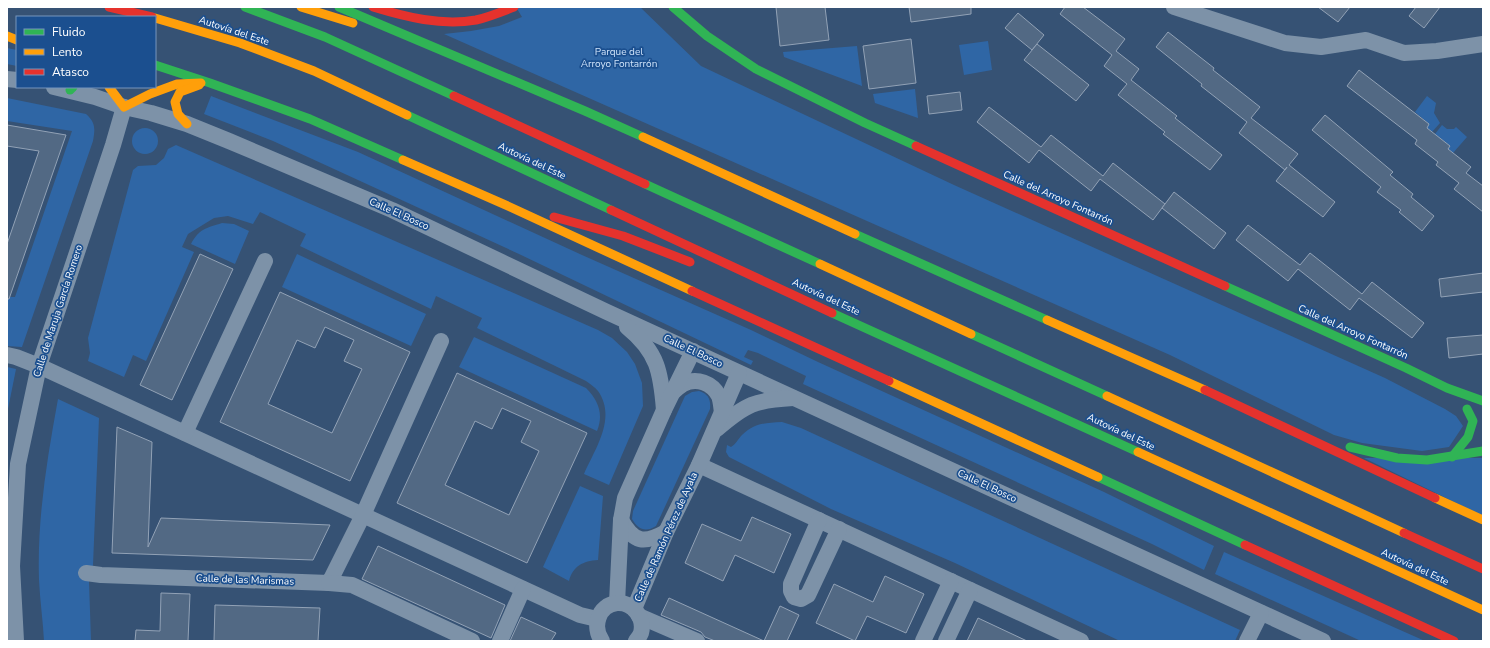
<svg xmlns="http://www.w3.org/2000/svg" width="1490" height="648" viewBox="0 0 1490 648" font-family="'Nunito Sans',sans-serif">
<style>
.green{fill:#2f66a5}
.building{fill:#526984;stroke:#92a2b6;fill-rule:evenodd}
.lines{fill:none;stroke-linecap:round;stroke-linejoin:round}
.street{stroke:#7d92a8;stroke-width:16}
.fast{stroke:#30b455;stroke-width:9}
.slow{stroke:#ff9f0a;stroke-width:9}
.jam{stroke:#e5322d;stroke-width:9}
.labels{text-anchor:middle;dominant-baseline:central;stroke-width:3.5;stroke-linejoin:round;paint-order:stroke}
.street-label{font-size:10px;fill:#fff;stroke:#1b4f8f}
.park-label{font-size:10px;fill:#cfe3fa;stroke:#1b4f8f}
</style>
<rect width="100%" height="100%" fill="#365274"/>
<g class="green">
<polygon points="516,7 640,7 701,66 954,185 1385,378 1445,409 1456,416 1463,426 1449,447 1422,451 1362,443 1334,435 1170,355 444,34 471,31 499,26 522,17"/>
<polygon points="988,41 992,70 964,75 959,45"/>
<polygon points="857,46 862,86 784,57 783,52"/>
<polygon points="7,48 17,50 17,66 7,64"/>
<polygon points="915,89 918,118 875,103 873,94"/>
<polygon points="211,96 358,152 582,255 751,330 818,362 1104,492 1214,546 1204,570 1152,544 803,384 806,376 758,353 748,350 744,357 753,361 751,365 519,254 273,141 204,114"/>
<polygon points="1427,96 1436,103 1434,113 1440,123 1432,132 1427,128 1429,124 1415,112"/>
<path d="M7,98L86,114C96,123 95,129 93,141L22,347L7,346V297H15L72,131L7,121Z"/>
<polygon points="1442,125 1447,129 1454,129 1456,127 1467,137 1453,153 1448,149 1450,146 1435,134"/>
<circle cx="145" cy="141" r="13"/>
<path d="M176,145L598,330L612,338L627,352L635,364L642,383L643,406L609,485L584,474C595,449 617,418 598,391C595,387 590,384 586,381L477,328L482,318L436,296L431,309L300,246L306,234L260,212L253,224L228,216L214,218L188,234L182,247L194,252L146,361L133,355L124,377L88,361L90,353L88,338L133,170L138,166L156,165L164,158L168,149Z"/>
<path d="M222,223L234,224L249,231L235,264L191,244C199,229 206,228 222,223Z"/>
<polygon points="297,254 426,314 411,346 282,287"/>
<path d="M474,337L586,388C598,400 604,414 597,431L459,367Z"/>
<polygon points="7,367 16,369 7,414"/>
<path d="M699,391C708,394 711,399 710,409L656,526C645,533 638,529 632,519L633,511L685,396L692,392Z"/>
<path d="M58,399L99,418L93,565L89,581L91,641H44C43,621 40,601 39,580C37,519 47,459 58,399Z"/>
<path d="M782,422L801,428L1240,630L1235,641H1120L955,563L831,509L729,457L726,452L727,445L731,447C736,444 738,439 742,435C755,423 765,423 782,422Z"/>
<polygon points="1364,458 1483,458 1483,516"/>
<path d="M580,486L603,496L598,560C583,561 573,566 569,581L543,567Z"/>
<polygon points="1224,552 1425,641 1361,641 1215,574"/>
</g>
<g class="building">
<polygon points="776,7 825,7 829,40 780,46"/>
<polygon points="909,7 971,7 971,14 911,22"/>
<polygon points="1065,7 1083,7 1125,39 1116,51 1139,69 1131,80 1177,116 1175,118 1222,155 1210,170 1163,134 1165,132 1118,95 1127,84 1104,66 1112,55 1060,14"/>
<polygon points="1318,7 1350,7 1338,22"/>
<polygon points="1416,7 1440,7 1424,28 1409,16"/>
<polygon points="1018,13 1044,35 1032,50 1005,28"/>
<polygon points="1168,32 1214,68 1213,70 1260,107 1251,118 1298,154 1289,165 1335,202 1323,217 1276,181 1287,167 1285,170 1239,133 1247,122 1201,86 1202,84 1156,47"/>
<polygon points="911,39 916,83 869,89 863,46"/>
<polygon points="1037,44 1089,85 1076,101 1024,60"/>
<polygon points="1359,70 1429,124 1427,128 1450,146 1448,149 1471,167 1466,173 1483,186 1483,212 1454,189 1459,183 1436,165 1438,162 1415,144 1417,140 1347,86"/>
<polygon points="960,92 962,110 929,114 927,96"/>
<polygon points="989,107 1041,147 1051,135 1103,176 1113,163 1165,204 1153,220 1100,179 1091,191 1039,150 1029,163 977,122"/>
<polygon points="1325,115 1393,172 1390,175 1413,194 1411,197 1434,216 1422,231 1399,212 1401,210 1377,192 1381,187 1312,130"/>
<polygon points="7,125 66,135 9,299 7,299 7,244 39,151 7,146"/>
<polygon points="1174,192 1226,233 1214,249 1162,208"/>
<polygon points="1248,225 1300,265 1310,253 1362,294 1372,282 1424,323 1412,338 1359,298 1350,310 1298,269 1288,281 1236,240"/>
<polygon points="200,254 233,269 172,400 140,385"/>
<polygon points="1483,273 1483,292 1441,297 1439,279"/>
<path d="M280,292L410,352L350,481L220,422ZM325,327L354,340L344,361L362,369L332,433L268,404L297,340L315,348Z"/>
<polygon points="1483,335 1483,354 1449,358 1447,338"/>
<path d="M457,373L587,433L527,563L397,503ZM502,408L531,421L521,442L539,451L509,515L445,485L475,421L492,429Z"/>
<polygon points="117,427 152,442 148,547 161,518 330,525 313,560 112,553"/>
<polygon points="752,517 791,534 774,573 735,555 723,581 685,563 702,524 741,541"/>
<polygon points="378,546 505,605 491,638 362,579"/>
<polygon points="885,576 924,594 906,633 867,616 855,641 816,623 834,584 873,602"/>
<polygon points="161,593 190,594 188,641 135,641 136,630 160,631"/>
<polygon points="669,598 764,641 780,606 799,615 787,641 715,641 705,637 701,632 661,615"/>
<polygon points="215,605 320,608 318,641 214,641"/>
<polygon points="521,617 556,633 551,641 510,641"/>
<polygon points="978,618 1027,641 967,641"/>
</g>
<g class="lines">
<g class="street">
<polyline points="1174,7 1285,43 1321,47 1366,40 1404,53 1437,51 1483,44"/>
<polyline points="7,79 17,80"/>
<polyline points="54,87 95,97 124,107 151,113 187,124 229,141 392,210 607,312 1323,641"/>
<path d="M627,327C658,352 661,373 664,410"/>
<polyline points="7,355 16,357 39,366 580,615 597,619"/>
<path d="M673,392C676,389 680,386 683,384C697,377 712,383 719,396C721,401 721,407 722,412"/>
<path d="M717,429C746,404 755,400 793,398"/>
<polyline points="185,433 265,261"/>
<polyline points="699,465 1081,641"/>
<path d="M621,520C634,543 644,544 666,532"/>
<polyline points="819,520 791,584 791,591 794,597 801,599 808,595 839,529"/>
<polyline points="86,573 101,575 329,583 363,515 441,341"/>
<polyline points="329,583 352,585 472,641"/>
<polyline points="617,603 621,520 625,498 664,410 693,351"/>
<polyline points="634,609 666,532 699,465 739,373"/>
<polyline points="639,616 697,641"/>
<polyline points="16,641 12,566 18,464 39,366 113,145 124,107"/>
<polyline points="500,641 523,589"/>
<path d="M602,641C592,627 598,605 617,603C633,602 645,618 641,633C640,636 638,638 636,641"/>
<polyline points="923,641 951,581"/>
<polyline points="946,641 970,590"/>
<polyline points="1247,641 1261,613"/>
</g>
<g class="fast">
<polyline points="245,7 325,37 454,96"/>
<polyline points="339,7 585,111 643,137"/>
<polyline points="673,7 707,36 756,69 865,123 916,146"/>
<polyline points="155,65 210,83 310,119 403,160"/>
<polyline points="70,90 73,87"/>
<polyline points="407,115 611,210"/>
<polyline points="645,184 820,264"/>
<polyline points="855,234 1047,320"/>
<polyline points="1225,286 1406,368 1447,388 1483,401"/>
<polyline points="832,313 1138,452"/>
<polyline points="971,334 1107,396"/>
<polyline points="1350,447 1397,458 1427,460 1483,451"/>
<polyline points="1452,457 1468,437 1473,421 1467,409"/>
<polyline points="1098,477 1245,545"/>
</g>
<g class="slow">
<polyline points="301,7 353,23"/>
<polyline points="155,18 240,43 314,71 407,115"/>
<polyline points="7,36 17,40"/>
<polyline points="109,87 124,107 150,94 177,84 201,83"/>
<polyline points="187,124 178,114 175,102 180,92 199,85"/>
<polyline points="643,137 855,234"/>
<polyline points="403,160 510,207 692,291"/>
<polyline points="820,264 971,334"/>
<polyline points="1047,320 1205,390"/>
<polyline points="889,381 1098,477"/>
<polyline points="1107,396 1404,533"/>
<polyline points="1138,452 1483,610"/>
<polyline points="1435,498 1483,520"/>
</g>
<g class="jam">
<polyline points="109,7 152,17"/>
<path d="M373,7C406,17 441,26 476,20C489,17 501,12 514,7"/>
<polyline points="454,96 645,184"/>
<polyline points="916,146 1225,286"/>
<polyline points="611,210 832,313"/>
<polyline points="554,217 623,236 690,262"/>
<polyline points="692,291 889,381"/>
<polyline points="1205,390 1435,498"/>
<polyline points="1404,533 1483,569"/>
<polyline points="1245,545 1454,641"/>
</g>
</g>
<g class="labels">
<g class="street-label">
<text transform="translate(234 31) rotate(18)">Autovía del Este</text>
<text transform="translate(532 161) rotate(25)">Autovía del Este</text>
<text transform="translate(1058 198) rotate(24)">Calle del Arroyo Fontarrón</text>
<text transform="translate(399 214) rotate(24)">Calle El Bosco</text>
<text transform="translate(826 297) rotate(25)">Autovía del Este</text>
<text transform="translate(58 311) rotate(-72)">Calle de Maruja García Romero</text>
<text transform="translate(1353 332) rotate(24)">Calle del Arroyo Fontarrón</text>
<text transform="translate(693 351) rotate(25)">Calle El Bosco</text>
<text transform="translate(1121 432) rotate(25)">Autovía del Este</text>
<text transform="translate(987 486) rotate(25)">Calle El Bosco</text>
<text transform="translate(666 537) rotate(-66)">Calle de Ramón Pérez de Ayala</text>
<text transform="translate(1415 567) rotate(25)">Autovía del Este</text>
<text transform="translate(245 580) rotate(2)">Calle de las Marismas</text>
</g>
<g class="park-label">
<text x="619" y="52">Parque del<tspan x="619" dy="12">Arroyo Fontarrón</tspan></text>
</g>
</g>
<rect width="1490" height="648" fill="none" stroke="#ffffff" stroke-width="16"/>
<rect x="16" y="16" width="140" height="72" fill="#1b4f8f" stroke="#7695bc"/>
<rect x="24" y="29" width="20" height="6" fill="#30b455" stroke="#7695bc"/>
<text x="52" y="36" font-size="12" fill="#ffffff">Fluido</text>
<rect x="24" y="49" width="20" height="6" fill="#ff9f0a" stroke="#7695bc"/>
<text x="52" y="56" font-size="12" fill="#ffffff">Lento</text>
<rect x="24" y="69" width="20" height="6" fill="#e5322d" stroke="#7695bc"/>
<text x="52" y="76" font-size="12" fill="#ffffff">Atasco</text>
</svg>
